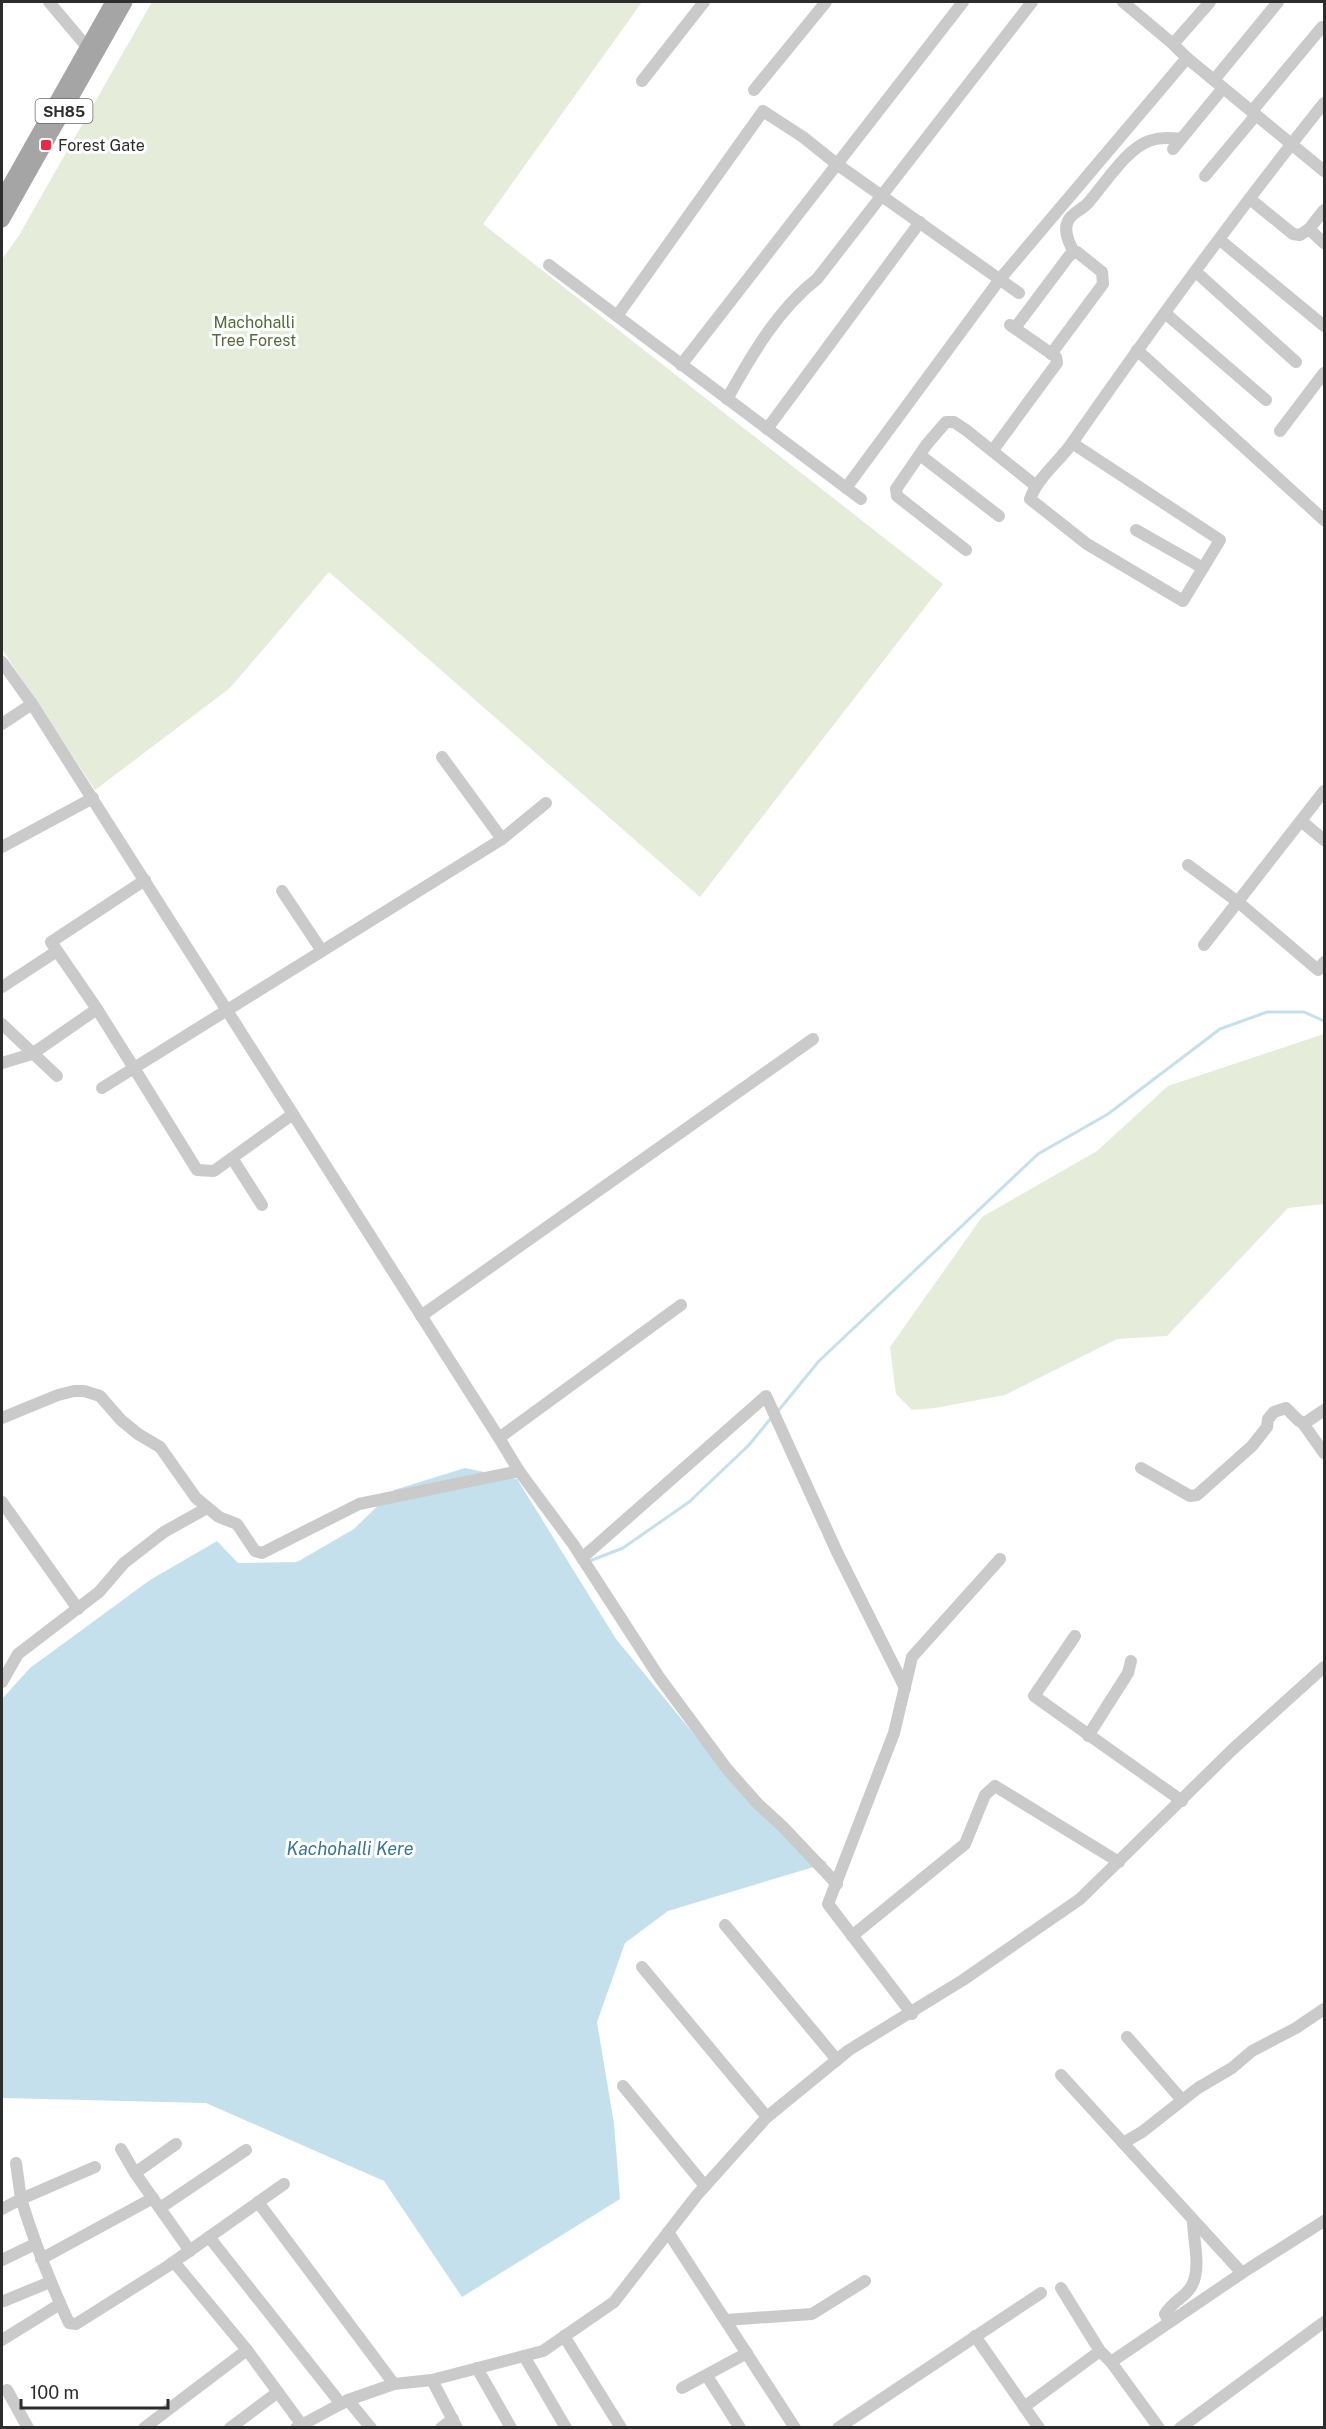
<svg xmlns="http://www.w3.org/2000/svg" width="1326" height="2429" viewBox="0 0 1326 2429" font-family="'Public Sans',sans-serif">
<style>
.green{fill:#e5ecda}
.water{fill:#c5e0ed}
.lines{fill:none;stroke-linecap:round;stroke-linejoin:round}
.stream{stroke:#c5e0ed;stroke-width:3}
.minor{stroke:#cacaca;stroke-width:12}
.major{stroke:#a5a5a5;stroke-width:15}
.poi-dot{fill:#ed2744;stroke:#fff;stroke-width:2}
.labels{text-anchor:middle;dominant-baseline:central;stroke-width:6;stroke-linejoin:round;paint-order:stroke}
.shield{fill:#fff;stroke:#6c6c6c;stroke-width:1.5}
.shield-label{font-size:15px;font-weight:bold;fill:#2d2d2d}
.poi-label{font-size:16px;fill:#2d2d2d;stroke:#fff;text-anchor:start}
.park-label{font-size:16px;fill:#546b39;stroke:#fff}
.water-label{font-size:18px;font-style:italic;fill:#387693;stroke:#fff}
</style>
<rect width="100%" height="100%" fill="#fff"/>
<g class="green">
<polygon points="152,2 642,2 483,224 943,584 700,897 329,572 230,688 95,790 2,649 2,259 18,237"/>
<polygon points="1324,1034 1324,1204 1288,1208 1167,1336 1117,1339 1005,1395 935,1408 912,1410 896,1394 890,1347 982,1217 1097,1151 1168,1086"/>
</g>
<polygon class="water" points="465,1468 517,1479 616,1639 755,1809 827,1863 668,1911 625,1943 597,2022 614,2124 620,2199 462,2297 384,2181 206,2103 2,2098 2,1699 30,1668 150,1580 217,1541 238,1563 297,1562 354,1529 394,1490"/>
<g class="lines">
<g class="stream">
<polyline points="778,1411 819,1361 1038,1154 1108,1114 1220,1029 1267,1012 1304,1012 1324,1021"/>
<polyline points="587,1562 623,1548 689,1502 749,1445 771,1418"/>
</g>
<g class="minor">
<polyline points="49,2 87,47"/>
<polyline points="1123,2 1173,44 1187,58 1324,171"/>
<polyline points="1173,44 1210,2"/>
<polyline points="1214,80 1278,2"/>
<polyline points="642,81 704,2"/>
<polyline points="754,90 826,2"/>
<polyline points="1252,111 1322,27"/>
<polyline points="1173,149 1223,88"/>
<polyline points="1205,176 1256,115"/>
<polyline points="1250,199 1293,234 1300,235 1309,229"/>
<polyline points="1324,210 1309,229 1324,243"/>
<polyline points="1220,240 1324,326"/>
<path d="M1074,252C1069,243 1063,231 1068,221C1072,212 1082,210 1088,203C1104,185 1126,149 1149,141C1159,137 1170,138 1181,139"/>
<polyline points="549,265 861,499"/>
<polyline points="1196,272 1296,362"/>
<polyline points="1165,313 1266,400"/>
<polyline points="617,316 763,111 803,137 838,165 1019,293"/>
<polyline points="1015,328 1069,256 1074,252 1077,252 1102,272 1103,284 1051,354"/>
<polyline points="1137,350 1324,520"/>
<polyline points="681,365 963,2"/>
<path d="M727,399C751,356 778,309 817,279L1032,2"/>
<polyline points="767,429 920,222"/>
<polyline points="1280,431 1324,373"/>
<path d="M1072,443L1220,540L1183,601L1087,544L1030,499C1038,477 1059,462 1072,443C1153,327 1236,213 1324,103"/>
<polyline points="993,450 1057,363 1056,357 1010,325"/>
<polyline points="920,455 999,516"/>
<polyline points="846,488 1000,279 1187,58"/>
<polyline points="1136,530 1203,568"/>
<polyline points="966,550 897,496 896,489 927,444 946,422 954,422 966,430 1036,486"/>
<polyline points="2,662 32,704 499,1438"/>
<polyline points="2,724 32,704"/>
<polyline points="1301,821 1324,840"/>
<polyline points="502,839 546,803"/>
<polyline points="2,847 93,798"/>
<polyline points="1188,865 1238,902 1318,970 1324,962"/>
<polyline points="282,891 322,951"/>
<polyline points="1204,945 1324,791"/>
<polyline points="2,987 57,951"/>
<polyline points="97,1009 134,1068 102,1088"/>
<polyline points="2,1024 57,1076"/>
<polyline points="2,1063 32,1054 97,1009 51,942 145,880"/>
<polyline points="293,1114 214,1171 197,1170 134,1068 502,839 442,757"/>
<polyline points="232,1158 262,1205"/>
<polyline points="681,1305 499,1438 519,1471 573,1544 659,1677 727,1769 758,1804 782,1826 837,1884"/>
<polyline points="421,1316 813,1039"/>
<polyline points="2,1418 58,1395 74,1391 84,1391 100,1396 121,1420 138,1434 160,1447 196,1498 219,1517 237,1524 255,1551 262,1553 359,1504 519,1471"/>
<polyline points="1302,1422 1324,1453"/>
<polyline points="1141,1468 1190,1496 1197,1495 1252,1446 1267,1427 1268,1419 1274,1412 1286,1408 1299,1421 1305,1423 1324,1410"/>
<polyline points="2,1502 78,1609"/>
<polyline points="582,1558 766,1396 837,1552 905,1688"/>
<polyline points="1075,1636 1034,1696 1182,1801"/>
<polyline points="2,1682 18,1654 99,1592 124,1563 164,1532 207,1508"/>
<polyline points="1088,1736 1128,1673 1131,1661"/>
<polyline points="725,1925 837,2060"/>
<polyline points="852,1936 965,1844 985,1795 995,1786 1119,1862"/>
<polyline points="642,1967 767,2117"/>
<polyline points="912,2014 828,1904 894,1733 912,1657 1000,1559"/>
<polyline points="1127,2037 1182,2100"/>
<polyline points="1061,2075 1242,2273 1111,2362"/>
<polyline points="623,2086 705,2186"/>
<polyline points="1123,2143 1142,2132 1198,2088 1232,2068 1252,2051 1296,2028 1324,2009"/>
<polyline points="121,2149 135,2173 190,2251"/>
<path d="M95,2167L21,2199C34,2241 50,2282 69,2323L76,2324L168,2266L284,2184"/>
<polyline points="135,2173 176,2144"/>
<polyline points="258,2202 394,2384"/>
<polyline points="160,2208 246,2150"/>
<polyline points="2,2209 21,2199 16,2163"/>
<polyline points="668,2232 795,2428"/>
<polyline points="209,2237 341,2404"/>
<polyline points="41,2259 153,2198"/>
<polyline points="2,2260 35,2244"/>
<polyline points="1242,2273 1324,2221"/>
<polyline points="1061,2288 1100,2351 1111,2362 1159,2428"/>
<polyline points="4,2301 50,2282"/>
<polyline points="726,2320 812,2314 865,2281"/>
<path d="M1169,2322L1165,2314C1172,2302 1184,2298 1191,2287C1202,2269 1193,2240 1193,2220"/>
<polyline points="564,2336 621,2428"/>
<polyline points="975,2336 1039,2428"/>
<polyline points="2,2340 60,2304"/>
<polyline points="247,2350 302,2425"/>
<polyline points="524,2356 566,2428"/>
<polyline points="477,2368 511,2428"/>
<polyline points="707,2376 740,2428"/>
<polyline points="432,2380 457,2428"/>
<polyline points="682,2388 747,2353"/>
<polyline points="7,2390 28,2428"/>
<polyline points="348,2400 371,2428"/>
<polyline points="1024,2407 1100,2351"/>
<polyline points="144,2428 247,2350 174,2262"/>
<polyline points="230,2428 278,2392"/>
<polyline points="296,2428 348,2400 394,2384 432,2380 543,2351 614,2302 697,2195 767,2117 849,2050 963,1980 1080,1899 1233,1749 1324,1667"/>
<polyline points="441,2428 453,2419"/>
<polyline points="838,2428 1041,2293"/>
<polyline points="1180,2428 1324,2322"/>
</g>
<g class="major">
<polyline points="2,199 113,2"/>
<polyline points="2,220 125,2"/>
</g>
</g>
<rect class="poi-dot" x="40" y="139" width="12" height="12" rx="3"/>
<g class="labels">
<rect class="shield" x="35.5" y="99" width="57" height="24" rx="4.5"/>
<g class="shield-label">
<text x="64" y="111">SH85</text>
</g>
<g class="poi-label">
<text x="58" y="145">Forest Gate</text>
</g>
<g class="park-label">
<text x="254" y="322">Machohalli<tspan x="254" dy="18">Tree Forest</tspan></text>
</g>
<g class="water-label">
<text x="350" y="1848">Kachohalli Kere</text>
</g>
</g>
<rect width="1326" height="2429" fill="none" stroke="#2d2d2d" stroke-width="6"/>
<path d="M21 2399v9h147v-9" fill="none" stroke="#2d2d2d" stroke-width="3"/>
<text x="30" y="2399" font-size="18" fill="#2d2d2d" stroke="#ffffff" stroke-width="4.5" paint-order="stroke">100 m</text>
</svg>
